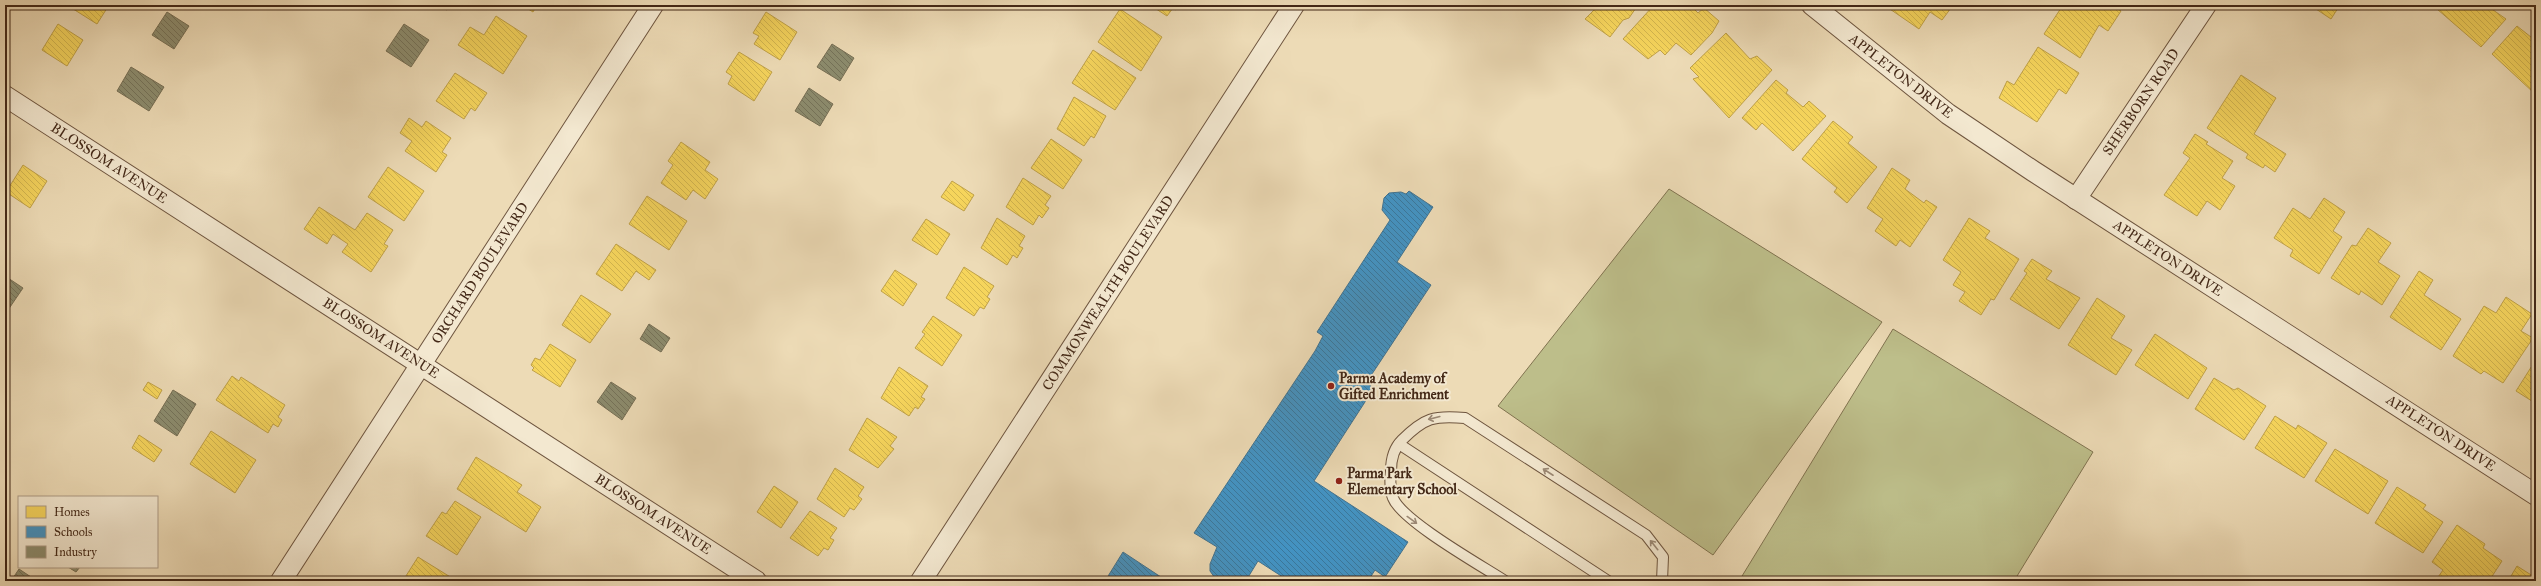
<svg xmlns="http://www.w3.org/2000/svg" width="2541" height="586" viewBox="0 0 2541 586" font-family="'IM FELL Great Primer',serif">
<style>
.park{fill:#bdbe8a;stroke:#807350}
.homes{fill:url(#homes-back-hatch);stroke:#c0a147}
.schools{fill:url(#schools-back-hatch);stroke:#43738f}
.industry{fill:url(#industry-back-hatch);stroke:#766e54}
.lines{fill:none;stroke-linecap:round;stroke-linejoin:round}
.service-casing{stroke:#6e553f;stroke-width:12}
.minor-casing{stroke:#6e553f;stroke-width:22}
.service{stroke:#f3e8d0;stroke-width:10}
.minor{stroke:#f3e8d0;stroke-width:20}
.oneway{stroke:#9b8874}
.poi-dot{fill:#8f2418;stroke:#f3e8d0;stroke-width:1.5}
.labels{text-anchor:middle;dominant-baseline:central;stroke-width:4;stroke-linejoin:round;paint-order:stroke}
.street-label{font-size:14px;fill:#432817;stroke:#f3e8d0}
.poi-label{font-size:14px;font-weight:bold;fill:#432817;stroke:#f3e8d0;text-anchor:start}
</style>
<defs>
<pattern id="homes-back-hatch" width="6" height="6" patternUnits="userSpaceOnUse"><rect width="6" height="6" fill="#f6d55c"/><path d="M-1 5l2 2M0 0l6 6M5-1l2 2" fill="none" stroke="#d4b74f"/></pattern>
<pattern id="schools-back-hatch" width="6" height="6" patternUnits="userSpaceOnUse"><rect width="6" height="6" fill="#4393c3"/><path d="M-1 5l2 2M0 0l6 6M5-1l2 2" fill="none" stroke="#3a789d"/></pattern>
<pattern id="industry-back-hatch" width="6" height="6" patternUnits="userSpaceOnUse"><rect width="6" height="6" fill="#8c8c6e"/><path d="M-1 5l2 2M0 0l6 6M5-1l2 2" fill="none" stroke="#747259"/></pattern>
</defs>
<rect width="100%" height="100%" fill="#eddbb6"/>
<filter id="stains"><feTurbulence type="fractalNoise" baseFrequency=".005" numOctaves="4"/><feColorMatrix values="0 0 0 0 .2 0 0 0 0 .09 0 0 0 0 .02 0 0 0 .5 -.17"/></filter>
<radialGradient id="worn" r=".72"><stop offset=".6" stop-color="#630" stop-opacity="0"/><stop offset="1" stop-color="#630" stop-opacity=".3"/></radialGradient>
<g class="park">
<polygon points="1669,189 1882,322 1713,555 1498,406"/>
<polygon points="1893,329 2093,452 2014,581 1739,581"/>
</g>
<g class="homes">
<polygon points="71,5 109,5 97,24 70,7"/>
<polygon points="522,5 544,5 542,8 537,5 533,12"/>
<polygon points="1150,5 1180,5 1176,10 1173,8 1167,16"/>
<polygon points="1599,5 1598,5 1638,5 1629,18 1623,20 1610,37 1585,19"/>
<polygon points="1654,5 1690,5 1698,13 1704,8 1719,21 1712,33 1691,55 1676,43 1665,55 1660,50 1648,59 1623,39"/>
<polygon points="1884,5 1947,5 1951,8 1942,20 1930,12 1919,29"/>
<polygon points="2063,5 2111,5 2121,11 2108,31 2099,25 2080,58 2044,34"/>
<polygon points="2310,5 2340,5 2331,19"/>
<polygon points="2440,5 2486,5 2506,19 2481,47 2437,9"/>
<polygon points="1120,9 1162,37 1141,71 1098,42"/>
<polygon points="766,12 797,32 780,60 754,44 759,36 753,33"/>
<polygon points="496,16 527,36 503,74 458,45 470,27 484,35"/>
<polygon points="58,24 83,40 67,66 42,50"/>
<polygon points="2517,26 2536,41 2536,91 2534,93 2492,54"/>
<polygon points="1726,33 1750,59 1757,56 1772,70 1729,118 1693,79 1699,77 1690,68"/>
<polygon points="2038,47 2079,73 2066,94 2059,89 2037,122 1999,98 2007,81 2014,85"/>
<polygon points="1093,50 1136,78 1115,110 1072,83"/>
<polygon points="739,52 772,72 754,101 728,84 732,76 726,72"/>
<polygon points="455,73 487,93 475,111 471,108 464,119 436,101"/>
<polygon points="2241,75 2276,98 2254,134 2286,154 2275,172 2265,165 2263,168 2246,158 2248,154 2207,128"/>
<polygon points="1776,80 1788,90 1786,93 1803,107 1809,101 1826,116 1793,151 1762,123 1756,130 1742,118"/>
<polygon points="1074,97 1106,116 1094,138 1091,136 1084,146 1057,129"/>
<polygon points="409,118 422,127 426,121 451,138 442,152 447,155 436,172 405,151 412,141 400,133"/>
<polygon points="1833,121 1853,137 1848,143 1877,167 1847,203 1834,192 1837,188 1802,159"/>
<polygon points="2195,134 2208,142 2206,144 2233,161 2222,178 2235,186 2220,210 2207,201 2197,216 2164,195 2190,158 2183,153"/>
<polygon points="1051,139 1082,160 1063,189 1031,168"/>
<polygon points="681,142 710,162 705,170 718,179 705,199 693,190 686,200 661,183 673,165 668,161"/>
<polygon points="5,155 9,158 5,164"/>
<polygon points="23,165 47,181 30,208 6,192"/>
<polygon points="388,167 424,191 404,221 368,197"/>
<polygon points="1892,168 1910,180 1905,189 1924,203 1926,200 1937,207 1910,247 1900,240 1896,246 1875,231 1883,219 1867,208"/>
<polygon points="1023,178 1051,196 1045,205 1049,208 1042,218 1039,215 1033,225 1006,207"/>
<polygon points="952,181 974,195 964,211 941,197"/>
<polygon points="647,196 687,221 669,250 629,224"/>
<polygon points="2324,198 2345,212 2333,231 2342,237 2319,274 2290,256 2293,250 2274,238 2293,208 2310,219"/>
<polygon points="319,207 355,230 367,213 393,230 384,244 388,246 371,272 342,252 348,244 333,234 327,244 304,229"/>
<polygon points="997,218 1025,236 1019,246 1023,248 1017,258 1013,255 1007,265 981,248"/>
<polygon points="1969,218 1990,231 1985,238 2019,259 1994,300 1991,299 1981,315 1959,301 1965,292 1953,285 1961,272 1943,260"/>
<polygon points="926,219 950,234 937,255 912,240"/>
<polygon points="2368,228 2391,243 2378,262 2400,276 2382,305 2361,291 2359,295 2331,278 2352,245 2356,246"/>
<polygon points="616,244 656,270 649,280 636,271 622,291 596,274"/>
<polygon points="2032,259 2052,271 2046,279 2080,298 2059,329 2010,299 2027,273 2024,271"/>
<polygon points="964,267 994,286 987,297 990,299 984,309 980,307 974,316 946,298"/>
<polygon points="895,270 917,284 903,306 881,291"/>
<polygon points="2419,271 2433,280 2424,295 2461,319 2441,350 2390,317"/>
<polygon points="581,295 611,314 590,343 562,325"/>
<polygon points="2506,297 2532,314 2521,331 2533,338 2503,383 2484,371 2481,374 2453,356 2484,306 2496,313"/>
<polygon points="2097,298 2125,316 2111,338 2132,350 2116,375 2068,345"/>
<polygon points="933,316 962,335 942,366 915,348 925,334 922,332"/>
<polygon points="2155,334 2207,368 2188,399 2135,365"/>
<polygon points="550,344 576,360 560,387 532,370 534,368 531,365 535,358 540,360"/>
<polygon points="2535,361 2536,362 2536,410 2532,408 2535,403 2516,391"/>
<polygon points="899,367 928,386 921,397 925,399 918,409 915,407 909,416 881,398"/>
<polygon points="232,376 239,381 241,377 285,405 278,417 282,420 278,427 273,424 268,433 216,400"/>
<polygon points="2214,378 2234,390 2238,388 2266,406 2244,440 2195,409"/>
<polygon points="148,382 162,390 157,399 143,390"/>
<polygon points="2275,416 2296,429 2298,425 2327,443 2304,478 2255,448"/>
<polygon points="867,418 897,437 890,446 894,449 878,468 849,450"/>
<polygon points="211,431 256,460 235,493 190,464"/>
<polygon points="139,435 162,450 154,462 132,448"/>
<polygon points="2335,449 2388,481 2368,514 2315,481"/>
<polygon points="476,457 522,485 517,492 541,507 526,532 457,489"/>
<polygon points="835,468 864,487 858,496 862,499 854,510 850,508 844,517 817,499"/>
<polygon points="774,486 798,502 781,528 757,512"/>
<polygon points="2397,487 2426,505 2423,509 2443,522 2423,553 2375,523"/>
<polygon points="455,501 481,517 457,555 426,536 442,512 446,514"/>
<polygon points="810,511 837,528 830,538 834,540 828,550 824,548 818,556 790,538"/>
<polygon points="2457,525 2485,544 2483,548 2502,561 2489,581 2469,581 2462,577 2460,581 2436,580 2443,570 2432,562"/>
<polygon points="418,557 452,578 450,581 396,581 400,576 404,579"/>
<polygon points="2517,566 2536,578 2536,581 2508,581"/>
</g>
<g class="schools">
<polygon points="1409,191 1433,207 1397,262 1431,285 1366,383 1374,388 1314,481 1408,542 1385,577 1375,570 1368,581 1289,581 1258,561 1247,579 1244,577 1241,581 1217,581 1210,571 1210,564 1217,547 1194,533 1315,351 1323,336 1317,332 1390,220 1382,210 1384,198 1389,193 1401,192 1406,194"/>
<polygon points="1123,552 1167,581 1105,581"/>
</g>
<g class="industry">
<polygon points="439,5 450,5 447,10"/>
<polygon points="167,12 189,26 174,49 152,35"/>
<polygon points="404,24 429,40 411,67 386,51"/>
<polygon points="832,44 854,58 840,81 817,67"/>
<polygon points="131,67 164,87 149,111 117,91"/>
<polygon points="809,88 833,104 820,126 795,111"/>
<polygon points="5,276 23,288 8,310 5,307"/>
<polygon points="649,324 670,338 661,352 640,339"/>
<polygon points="611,382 636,398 622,420 597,402"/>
<polygon points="173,390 196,404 177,436 154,421"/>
<polygon points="68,567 80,567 76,572"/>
<polygon points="19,569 37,581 11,581"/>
</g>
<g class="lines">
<g class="service-casing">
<g id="service">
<polyline points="1399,444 1608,581"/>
<path d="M1505,581C1482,566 1402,521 1393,498C1390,491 1390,478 1391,471C1391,459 1394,448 1402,440C1424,418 1434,415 1465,418L1646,535L1663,557L1662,581"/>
</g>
</g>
<g class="minor-casing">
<g id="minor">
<polyline points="1812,5 1948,114 2033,171 2536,495"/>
<polyline points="5,96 756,581"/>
<polyline points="2076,199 2206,5"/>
<polyline points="281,581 653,5"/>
<polyline points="921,581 1294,5"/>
</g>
</g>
<use href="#service" class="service"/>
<use href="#minor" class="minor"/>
</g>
<defs><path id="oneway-shaft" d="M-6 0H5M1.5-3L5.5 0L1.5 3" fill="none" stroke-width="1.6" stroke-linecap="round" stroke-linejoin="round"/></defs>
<g class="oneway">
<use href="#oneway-shaft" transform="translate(1434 418) rotate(166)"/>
<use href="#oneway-shaft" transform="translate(1548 472) rotate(-147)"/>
<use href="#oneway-shaft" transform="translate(1412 520) rotate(36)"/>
<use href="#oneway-shaft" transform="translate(1654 545) rotate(-129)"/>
</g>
<g class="poi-dot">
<circle cx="1331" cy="386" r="4"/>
<circle cx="1339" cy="481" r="4"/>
</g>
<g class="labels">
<g class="street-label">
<text transform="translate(1901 76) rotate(38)">APPLETON DRIVE</text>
<text transform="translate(2141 102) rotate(-56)">SHERBORN ROAD</text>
<text transform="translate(109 163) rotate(33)">BLOSSOM AVENUE</text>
<text transform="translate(2168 258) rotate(33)">APPLETON DRIVE</text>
<text transform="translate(480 273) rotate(-57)">ORCHARD BOULEVARD</text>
<text transform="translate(1108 293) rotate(-57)">COMMONWEALTH BOULEVARD</text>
<text transform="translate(381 338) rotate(33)">BLOSSOM AVENUE</text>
<text transform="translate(2441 433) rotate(33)">APPLETON DRIVE</text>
<text transform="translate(653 514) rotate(33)">BLOSSOM AVENUE</text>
</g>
<g class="poi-label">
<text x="1339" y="378">Parma Academy of<tspan x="1339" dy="16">Gifted Enrichment</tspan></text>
<text x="1347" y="473">Parma Park<tspan x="1347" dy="16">Elementary School</tspan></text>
</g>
</g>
<rect width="2541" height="586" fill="none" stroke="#eddbb6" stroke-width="20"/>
<rect x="6" y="6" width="2529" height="574" fill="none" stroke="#432817" stroke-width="2"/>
<rect x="10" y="10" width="2521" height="566" fill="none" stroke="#432817"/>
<rect x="18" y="496" width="140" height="72" fill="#f3e8d0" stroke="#ad9b86"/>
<rect x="26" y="506" width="20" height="12" fill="#f6d55c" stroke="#ad9b86"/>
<text x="54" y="516" font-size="12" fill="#432817">Homes</text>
<rect x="26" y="526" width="20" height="12" fill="#4393c3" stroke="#ad9b86"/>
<text x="54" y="536" font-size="12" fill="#432817">Schools</text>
<rect x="26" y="546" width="20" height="12" fill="#8c8c6e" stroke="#ad9b86"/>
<text x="54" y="556" font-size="12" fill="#432817">Industry</text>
<rect width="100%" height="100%" filter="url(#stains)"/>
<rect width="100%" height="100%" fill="url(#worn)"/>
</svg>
